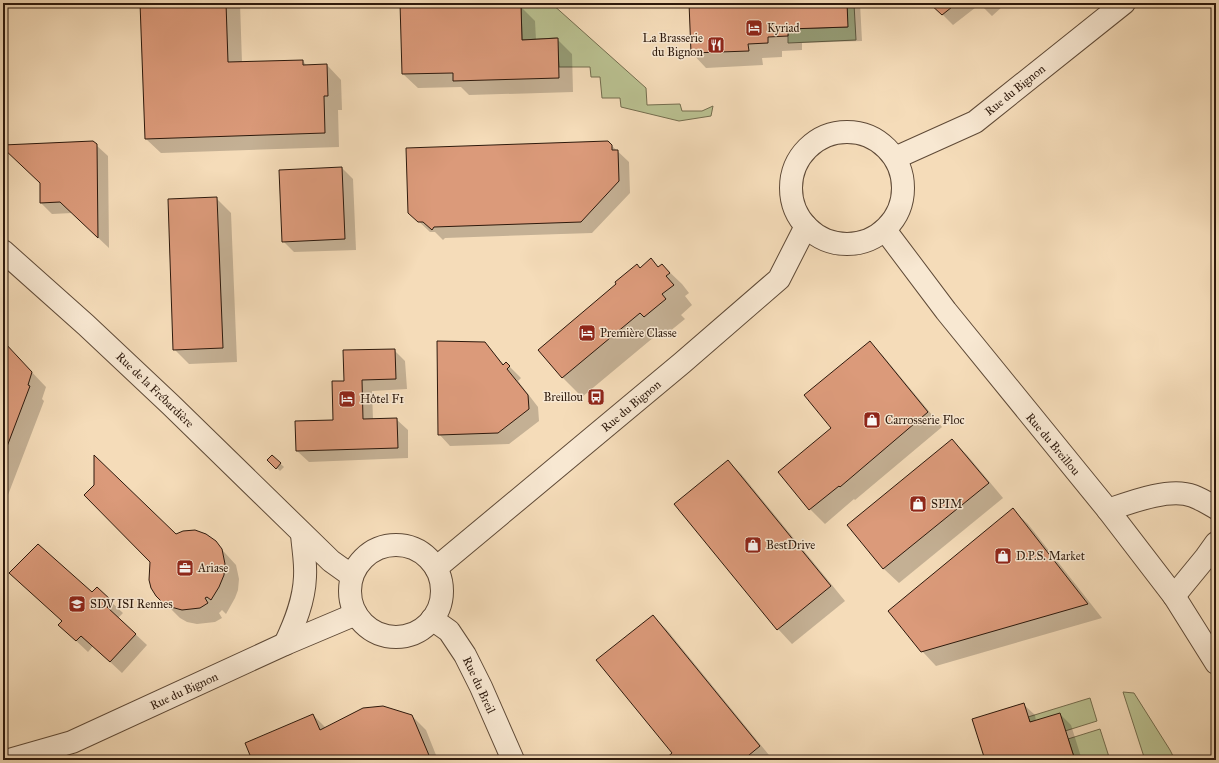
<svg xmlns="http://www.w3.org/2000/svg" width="1219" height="763" viewBox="0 0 1219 763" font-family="'IM FELL Great Primer',serif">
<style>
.green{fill:#bac191;stroke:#746d4e}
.shadow{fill:#0003}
.building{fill:#db9a7a;stroke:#2d190c}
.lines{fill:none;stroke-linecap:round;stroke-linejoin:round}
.minor-casing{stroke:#5f4a37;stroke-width:24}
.minor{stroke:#f8e8d2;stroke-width:22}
.labels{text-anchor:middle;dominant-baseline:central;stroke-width:3;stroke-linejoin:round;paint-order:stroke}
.poi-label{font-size:12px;fill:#2d190c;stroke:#f8e8d2;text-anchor:start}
.street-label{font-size:12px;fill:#2d190c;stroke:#f8e8d2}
</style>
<rect width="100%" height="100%" fill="#f5dcb9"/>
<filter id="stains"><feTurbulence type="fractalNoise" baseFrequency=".005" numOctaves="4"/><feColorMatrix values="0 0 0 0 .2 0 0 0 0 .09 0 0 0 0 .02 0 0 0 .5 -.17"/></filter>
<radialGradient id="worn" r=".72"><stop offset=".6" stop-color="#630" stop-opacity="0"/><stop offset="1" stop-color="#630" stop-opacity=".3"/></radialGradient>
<g class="green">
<polygon points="518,3 551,3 646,88 647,105 680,104 682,111 702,111 713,106 711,116 679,121 621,107 620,98 602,98 600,77 591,77 590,67 559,67 557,38 522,40 521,5"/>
<polygon points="847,3 855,3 854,4 856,40 788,43 788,29 847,27"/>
<polygon points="1123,692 1134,693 1170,750 1173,756 1172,760 1145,760"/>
<polygon points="1090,698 1097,721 1065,731 1030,722 1028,717"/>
<polygon points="1100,729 1110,760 1075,760 1068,739"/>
</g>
<g class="shadow">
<polygon points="141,3 240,3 242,63 303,61 307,66 327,65 341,80 342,110 338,110 339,147 161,153 146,139"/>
<polygon points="401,3 517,3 535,21 536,40 557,39 572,54 573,92 469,95 461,87 418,88 403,74"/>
<polygon points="690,3 860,3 862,41 802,43 802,50 782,51 782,57 762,58 763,65 706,68 692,53"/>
<polygon points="931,3 1001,3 1003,6 992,16 980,4 953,25"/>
<polygon points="96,145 108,156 109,248 72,213 52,214 41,203 41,183 3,147 3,146"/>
<polygon points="611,145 629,162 630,193 592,233 445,238 443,240 435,232 430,232 409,212"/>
<polygon points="342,168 353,179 356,250 294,252 283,241"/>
<polygon points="216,198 231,213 237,362 189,364 174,349"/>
<polygon points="651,260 659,268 662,265 682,284 689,293 685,296 692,305 681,315 685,319 664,336 660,332 582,397 563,378 540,350"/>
<polygon points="870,342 884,357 942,427 855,500 854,499 825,524 810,509 780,472 832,428"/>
<polygon points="4,343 46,387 42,399 44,401 3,508 3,344"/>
<polygon points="485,343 504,365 506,363 521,378 518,381 538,407 539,421 509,444 450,446 439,434"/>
<polygon points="394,350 405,361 407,389 372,391 373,420 396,419 408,430 408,458 309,462 297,451 334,421 345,382"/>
<polygon points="952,440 967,455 1003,498 899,583 884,569 849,525"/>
<polygon points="272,456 284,467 280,471 268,460"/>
<polygon points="728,461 742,475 845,601 792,644 778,629 675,504"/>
<polygon points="1013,510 1028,524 1102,618 936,666 922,651"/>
<polygon points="175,535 215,542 236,565 239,579 238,590 235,598 226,614 222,610 219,613 222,618 215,622 197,624 187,622 180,618 165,603"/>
<polygon points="97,589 123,613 118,618 147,645 122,673 93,646 88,652 71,636 92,594"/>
<polygon points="653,616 667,630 773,760 666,760 674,754"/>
<polygon points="1023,704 1035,715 1036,721 1060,714 1071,725 1082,760 986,760"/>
<polygon points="313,715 326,728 411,715 426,730 438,760 253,760"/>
</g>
<g class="building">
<polygon points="140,3 226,3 228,62 303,60 303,65 327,64 328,96 324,96 325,133 145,139"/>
<polygon points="400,3 518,3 521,5 522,40 558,38 559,78 453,81 453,73 402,74"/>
<polygon points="689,3 847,3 848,27 788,29 788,36 768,37 768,43 748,44 749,51 691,53"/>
<polygon points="929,3 957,3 942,15"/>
<polygon points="93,141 97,144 98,238 60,202 40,203 40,183 3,148 3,145"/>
<polygon points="608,141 612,145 612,150 618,150 619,181 581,222 434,227 432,230 423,222 418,222 408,213 406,148"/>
<polygon points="342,167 345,239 282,242 279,170"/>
<polygon points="217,197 223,348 173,350 168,199"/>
<polygon points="651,258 658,267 662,264 670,273 666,276 674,285 662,294 666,299 644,317 640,313 562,378 538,350 616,284 615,282 637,264 640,268"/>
<polygon points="437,341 485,342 503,365 506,362 510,366 507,369 528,395 529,409 498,433 438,435"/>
<polygon points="870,341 928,412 840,487 839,486 809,510 778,472 831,428 804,395"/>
<polygon points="4,342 32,372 28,385 30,386 3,457 3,343"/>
<polygon points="395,349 396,379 362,380 363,419 397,418 398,448 296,451 295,421 333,420 332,381 344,381 343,350"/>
<polygon points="952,439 989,483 883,569 847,525"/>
<polygon points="94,455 176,534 183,531 195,530 206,534 216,541 222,549 225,564 224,575 219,587 211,600 207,597 205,598 208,603 200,608 182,610 171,607 164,604 156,596 151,588 149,580 150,562 84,495 94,485"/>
<polygon points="272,455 281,463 276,469 267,460"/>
<polygon points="728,460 831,586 777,630 674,504"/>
<polygon points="1013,508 1088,604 921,652 888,611"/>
<polygon points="38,544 92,592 97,587 112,601 107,607 136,634 110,662 81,636 76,641 58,625 62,621 9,573"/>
<polygon points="653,615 760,746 743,760 664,760 672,753 596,660"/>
<polygon points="1024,703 1030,722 1060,713 1075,760 985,760 972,719"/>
<polygon points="383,706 412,715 431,760 252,760 245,743 313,714 320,730 363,708"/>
</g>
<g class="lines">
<g class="minor-casing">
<g id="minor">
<circle cx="847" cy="188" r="56"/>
<polyline points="895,158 975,122 1124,3"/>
<polyline points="885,230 946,311 1108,510 1174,596 1216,663"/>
<polyline points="3,251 86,325 171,405 331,561 352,576"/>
<path d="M1108,510C1131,502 1170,487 1193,496C1201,499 1209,504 1216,508"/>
<circle cx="396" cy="591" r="46"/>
<polyline points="436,568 682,363 779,279 806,226"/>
<polyline points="1174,596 1206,557 1216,543"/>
<polyline points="432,619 449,631 465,655 481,687 513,760"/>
<path d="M285,644C295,623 304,601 305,577C306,563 303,548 302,534"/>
<polyline points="9,760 72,742 285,644 356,614"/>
</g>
</g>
<use href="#minor" class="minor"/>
</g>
<defs>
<g id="hotel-square" transform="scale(0.9)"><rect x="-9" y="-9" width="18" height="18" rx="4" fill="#8f2418" stroke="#f8e8d2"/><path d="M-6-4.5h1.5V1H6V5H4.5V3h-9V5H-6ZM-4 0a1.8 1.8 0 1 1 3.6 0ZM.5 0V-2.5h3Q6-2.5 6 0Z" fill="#fff"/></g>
<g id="restaurant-square" transform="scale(0.9)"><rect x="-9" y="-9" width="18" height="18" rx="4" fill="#8f2418" stroke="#f8e8d2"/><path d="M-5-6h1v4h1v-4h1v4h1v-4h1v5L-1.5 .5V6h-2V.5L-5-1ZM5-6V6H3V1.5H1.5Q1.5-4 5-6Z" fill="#fff"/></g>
<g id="bus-square" transform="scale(0.9)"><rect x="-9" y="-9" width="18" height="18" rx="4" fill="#8f2418" stroke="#f8e8d2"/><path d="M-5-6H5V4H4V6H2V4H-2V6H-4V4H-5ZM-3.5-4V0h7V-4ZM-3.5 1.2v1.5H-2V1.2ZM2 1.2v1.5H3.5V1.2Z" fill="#fff"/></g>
<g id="shop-square" transform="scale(0.9)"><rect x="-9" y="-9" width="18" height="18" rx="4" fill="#8f2418" stroke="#f8e8d2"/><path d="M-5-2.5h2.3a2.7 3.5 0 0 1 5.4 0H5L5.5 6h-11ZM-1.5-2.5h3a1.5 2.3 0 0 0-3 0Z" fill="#fff"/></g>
<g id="office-square" transform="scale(0.9)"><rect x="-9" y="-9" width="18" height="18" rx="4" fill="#8f2418" stroke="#f8e8d2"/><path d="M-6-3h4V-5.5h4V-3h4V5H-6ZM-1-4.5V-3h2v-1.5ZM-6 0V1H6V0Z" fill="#fff"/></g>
<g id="university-square" transform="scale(0.9)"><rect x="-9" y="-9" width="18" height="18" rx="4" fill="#8f2418" stroke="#f8e8d2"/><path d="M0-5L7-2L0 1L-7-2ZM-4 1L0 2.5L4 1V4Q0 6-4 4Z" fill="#fff"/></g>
</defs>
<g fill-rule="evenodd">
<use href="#hotel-square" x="754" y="28"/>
<use href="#restaurant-square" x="716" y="45"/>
<use href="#hotel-square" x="587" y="333"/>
<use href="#bus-square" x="596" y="397"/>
<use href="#hotel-square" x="347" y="399"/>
<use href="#shop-square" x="872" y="420"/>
<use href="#shop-square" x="918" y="504"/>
<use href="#shop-square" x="753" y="545"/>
<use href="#shop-square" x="1003" y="556"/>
<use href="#office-square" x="185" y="568"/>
<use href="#university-square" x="77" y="604"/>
</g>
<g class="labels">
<g class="poi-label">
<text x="767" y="28">Kyriad</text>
<text x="703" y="38" text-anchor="end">La Brasserie<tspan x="703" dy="14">du Bignon</tspan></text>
<text x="600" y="333">Première Classe</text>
<text x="583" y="397" text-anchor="end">Breillou</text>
<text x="360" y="399">Hôtel F1</text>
<text x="885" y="420">Carrosserie Floc</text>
<text x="931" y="504">SPIM</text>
<text x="766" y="545">BestDrive</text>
<text x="1016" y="556">D.P.S. Market</text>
<text x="198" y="568">Ariase</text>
<text x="90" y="604">SDV ISI Rennes</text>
</g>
<g class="street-label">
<text transform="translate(1015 90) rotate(-39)">Rue du Bignon</text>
<text transform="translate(155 390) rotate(44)">Rue de la Frébardière</text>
<text transform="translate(631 406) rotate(-40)">Rue du Bignon</text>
<text transform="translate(1053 444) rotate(50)">Rue du Breillou</text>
<text transform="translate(479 685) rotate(65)">Rue du Breil</text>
<text transform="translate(184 691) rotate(-25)">Rue du Bignon</text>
</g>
</g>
<rect width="1219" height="763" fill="none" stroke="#f5dcb9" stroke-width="16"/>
<rect x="4" y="4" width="1211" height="755" fill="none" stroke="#2d190c" stroke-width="2"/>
<rect x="8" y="8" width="1203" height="747" fill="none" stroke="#2d190c"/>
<rect width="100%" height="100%" filter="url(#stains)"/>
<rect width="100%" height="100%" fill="url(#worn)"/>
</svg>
